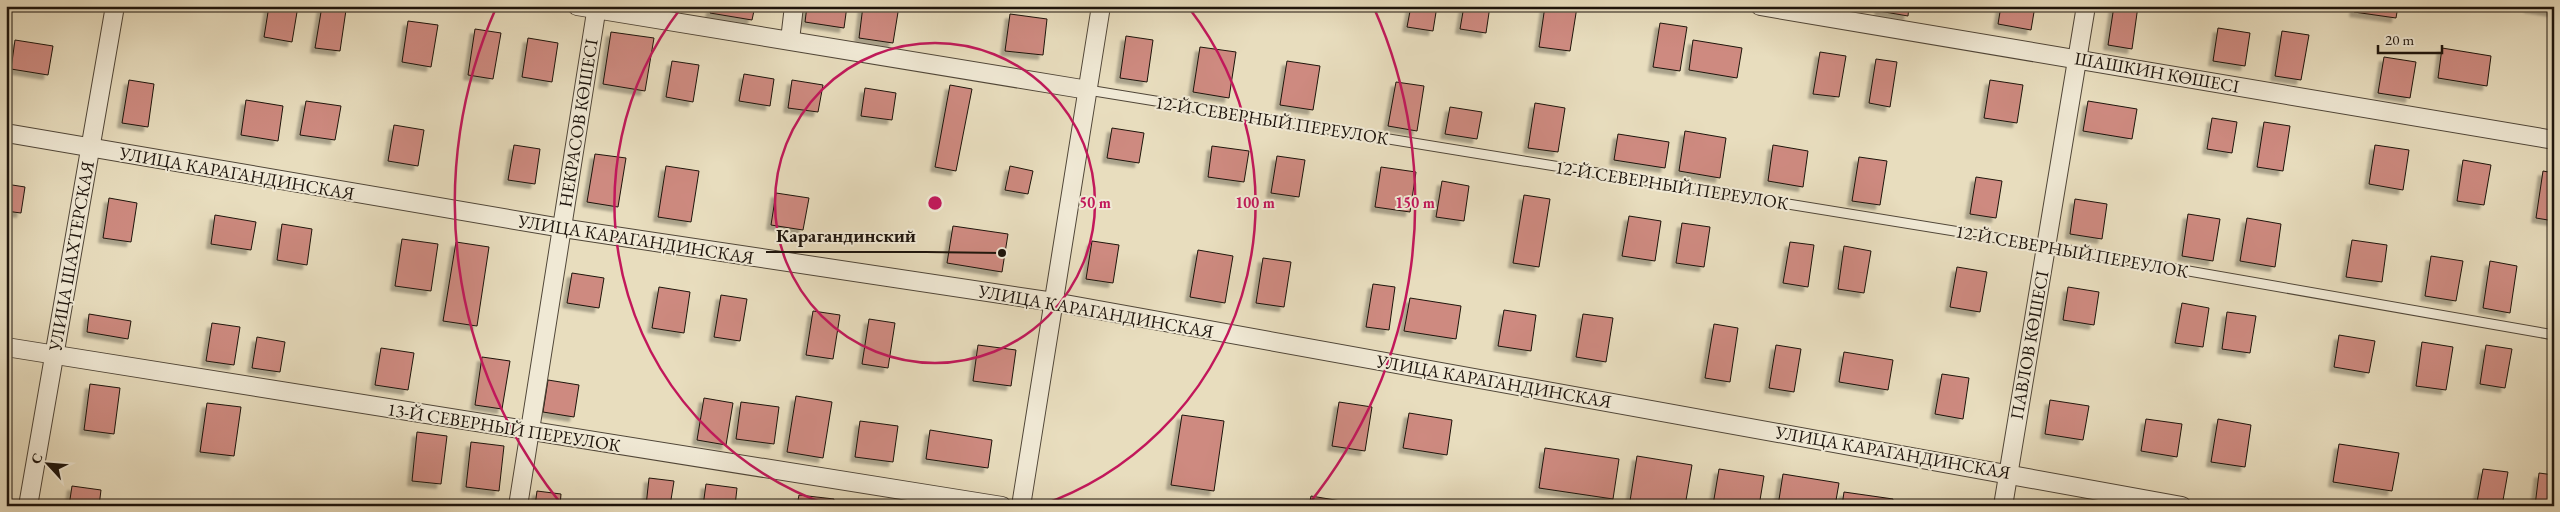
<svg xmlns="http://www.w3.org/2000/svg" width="2560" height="512" viewBox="0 0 2560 512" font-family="'EB Garamond',serif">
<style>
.building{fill:#ce8a80;stroke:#1d140c;filter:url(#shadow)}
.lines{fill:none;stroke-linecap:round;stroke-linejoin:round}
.lane-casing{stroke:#504638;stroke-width:11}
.street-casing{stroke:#504638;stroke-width:20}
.lane{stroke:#f0e9d5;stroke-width:9}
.street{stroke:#f0e9d5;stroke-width:18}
.ring{fill:none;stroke:#c2185b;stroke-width:2.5}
.labels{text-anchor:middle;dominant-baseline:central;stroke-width:4;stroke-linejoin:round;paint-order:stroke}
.street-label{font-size:18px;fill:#1d140c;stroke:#f0e9d5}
.centre{fill:#c2185b;stroke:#f0e9d5;stroke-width:2.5}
.ring-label{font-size:15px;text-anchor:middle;font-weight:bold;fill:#c2185b;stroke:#f0e9d5;stroke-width:4;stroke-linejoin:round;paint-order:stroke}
.leader{fill:none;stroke:#1d140c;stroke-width:2}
.callout-dot{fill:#1d140c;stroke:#f0e9d5;stroke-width:2}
.callout-label{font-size:19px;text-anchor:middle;font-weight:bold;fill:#1d140c;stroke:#f0e9d5;stroke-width:4;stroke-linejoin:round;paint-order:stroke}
</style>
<defs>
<filter id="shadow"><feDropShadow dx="-4.5" dy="4.5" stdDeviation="1" flood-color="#0004"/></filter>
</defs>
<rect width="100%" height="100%" fill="#e8ddbe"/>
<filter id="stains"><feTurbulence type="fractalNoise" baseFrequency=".004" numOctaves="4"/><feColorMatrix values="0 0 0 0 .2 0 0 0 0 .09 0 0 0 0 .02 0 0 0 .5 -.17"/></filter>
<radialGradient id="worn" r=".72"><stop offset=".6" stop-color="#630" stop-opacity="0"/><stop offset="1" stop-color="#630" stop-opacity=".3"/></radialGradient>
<g class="building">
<polygon points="269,6 298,6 292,42 264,37"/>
<polygon points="322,6 346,10 340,51 315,48"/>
<polygon points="712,6 755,6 752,20 710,13"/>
<polygon points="807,6 847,6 844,28 805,22"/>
<polygon points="863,6 899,6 893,43 859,38"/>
<polygon points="1411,6 1437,6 1433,31 1407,27"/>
<polygon points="1464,6 1490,6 1486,33 1460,29"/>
<polygon points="1545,6 1577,7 1570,51 1539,47"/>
<polygon points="1880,6 1909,6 1908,16 1879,11"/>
<polygon points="2001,6 2035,6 2031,30 1998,24"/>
<polygon points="2114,6 2138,6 2132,49 2108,45"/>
<polygon points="2355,6 2398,6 2396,18 2354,12"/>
<polygon points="2529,6 2554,6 2554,12 2529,8"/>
<polygon points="1010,14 1047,19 1043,55 1005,51"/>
<polygon points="408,21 438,25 431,67 402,62"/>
<polygon points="1660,23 1687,27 1680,71 1653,67"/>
<polygon points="2218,28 2250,33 2245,66 2213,61"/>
<polygon points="475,29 501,33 493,79 468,75"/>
<polygon points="2282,31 2309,35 2301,80 2275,76"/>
<polygon points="611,32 654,38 645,91 603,84"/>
<polygon points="1126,36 1153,40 1147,82 1120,78"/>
<polygon points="528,38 558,43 552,82 522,77"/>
<polygon points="15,40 53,46 48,75 11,69"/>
<polygon points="1693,40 1742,48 1737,78 1689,70"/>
<polygon points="1200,47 1236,52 1229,98 1193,92"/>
<polygon points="2442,48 2491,56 2487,86 2438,78"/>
<polygon points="1820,52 1846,56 1839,97 1813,94"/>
<polygon points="2384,57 2416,62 2410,98 2378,93"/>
<polygon points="1876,59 1897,62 1890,107 1869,103"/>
<polygon points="672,61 699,65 693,102 666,97"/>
<polygon points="1287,61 1320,66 1313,110 1280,105"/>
<polygon points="744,74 774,79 770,106 739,101"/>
<polygon points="129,80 154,84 148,127 122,123"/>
<polygon points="792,80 823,85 818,112 788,108"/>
<polygon points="1990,80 2023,85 2017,123 1984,118"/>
<polygon points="1396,82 1424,86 1417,131 1388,126"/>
<polygon points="950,85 972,89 956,171 935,167"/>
<polygon points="865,88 896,93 892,120 861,116"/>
<polygon points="246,100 283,106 278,141 241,135"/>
<polygon points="306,101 341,106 335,140 300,135"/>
<polygon points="2088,101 2137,109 2132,139 2083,131"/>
<polygon points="1535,103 1565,108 1558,152 1528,148"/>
<polygon points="1450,107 1482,112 1477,139 1445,134"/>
<polygon points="2212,118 2237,122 2232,153 2207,149"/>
<polygon points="2264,122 2290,126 2283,171 2257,167"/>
<polygon points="394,125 424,130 418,166 388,161"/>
<polygon points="1112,128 1144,133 1139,163 1107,158"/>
<polygon points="1685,131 1726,138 1720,178 1679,171"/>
<polygon points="1618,134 1669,142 1665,168 1614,160"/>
<polygon points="514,145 540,149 535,184 508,180"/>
<polygon points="1773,145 1808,151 1803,187 1768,181"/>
<polygon points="2375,145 2409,150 2403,190 2369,184"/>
<polygon points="1212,146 1249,151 1244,182 1208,177"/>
<polygon points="595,154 626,158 618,207 587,202"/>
<polygon points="1277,156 1305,160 1299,197 1271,193"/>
<polygon points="1859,157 1887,161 1880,205 1852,201"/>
<polygon points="2463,160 2491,165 2484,205 2457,201"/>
<polygon points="666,166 699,171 691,222 658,217"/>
<polygon points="1010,166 1033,171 1028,194 1005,190"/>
<polygon points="1381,167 1416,172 1410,212 1375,207"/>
<polygon points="2543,171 2554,173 2554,221 2536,218"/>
<polygon points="1976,177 2002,181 1996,218 1970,214"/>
<polygon points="1442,181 1469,186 1464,221 1436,217"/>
<polygon points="6,184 25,187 21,213 6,211"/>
<polygon points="776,193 809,198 803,230 771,225"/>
<polygon points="1524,195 1550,199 1539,267 1513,263"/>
<polygon points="109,198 137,203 131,242 103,238"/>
<polygon points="2075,199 2107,204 2102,239 2070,234"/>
<polygon points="2188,214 2220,219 2213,261 2182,256"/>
<polygon points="215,215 256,222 251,250 211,244"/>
<polygon points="1629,216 1661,221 1655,261 1622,256"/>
<polygon points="2247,218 2281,224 2275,267 2240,261"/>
<polygon points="1682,223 1710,227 1704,267 1676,263"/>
<polygon points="282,224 312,229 307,265 277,260"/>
<polygon points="953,226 1008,234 1002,272 947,263"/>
<polygon points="402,239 438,244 431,291 395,286"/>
<polygon points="2352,240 2387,245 2382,282 2346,277"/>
<polygon points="1092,241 1119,245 1113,283 1086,279"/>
<polygon points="456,242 489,247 477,326 443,321"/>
<polygon points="1790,242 1814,245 1808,287 1783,283"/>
<polygon points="1844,246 1871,251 1864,293 1838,289"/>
<polygon points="1198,250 1233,256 1225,303 1190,297"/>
<polygon points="2431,256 2463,261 2456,301 2425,296"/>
<polygon points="1263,258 1291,262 1284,307 1256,303"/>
<polygon points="2490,261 2517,266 2510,313 2483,308"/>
<polygon points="1957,267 1987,272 1980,312 1950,307"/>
<polygon points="572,273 604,278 599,308 567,303"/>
<polygon points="1373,284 1395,287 1389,330 1366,327"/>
<polygon points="659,287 690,292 684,333 652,328"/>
<polygon points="2068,287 2099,292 2094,325 2063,320"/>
<polygon points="721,295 747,299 740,341 714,337"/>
<polygon points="1410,298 1461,306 1456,339 1404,331"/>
<polygon points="2182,303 2209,308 2203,347 2175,343"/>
<polygon points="1504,310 1536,315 1531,351 1498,346"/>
<polygon points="813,311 840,315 833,359 806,355"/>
<polygon points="2227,312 2256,316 2250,353 2222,349"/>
<polygon points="89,314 131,321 128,339 87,332"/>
<polygon points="1583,314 1613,318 1606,362 1576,357"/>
<polygon points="869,319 895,323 888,368 862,364"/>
<polygon points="212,323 240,327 234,365 206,361"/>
<polygon points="1714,324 1738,328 1730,382 1705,378"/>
<polygon points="2339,335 2375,341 2369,373 2334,367"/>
<polygon points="257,337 285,342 280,372 252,368"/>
<polygon points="2422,342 2453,347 2446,390 2416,386"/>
<polygon points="978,345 1016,350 1011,386 973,381"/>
<polygon points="1776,345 1801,349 1794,392 1769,388"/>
<polygon points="2486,345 2512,349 2505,388 2480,384"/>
<polygon points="381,348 414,353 408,390 375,385"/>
<polygon points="1844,352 1893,360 1888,390 1839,382"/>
<polygon points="482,357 510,361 502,409 475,405"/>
<polygon points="1942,374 1969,378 1963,419 1935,414"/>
<polygon points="548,380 579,385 574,417 543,412"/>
<polygon points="90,384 120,388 114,434 84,430"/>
<polygon points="796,396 832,402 823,458 787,452"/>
<polygon points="704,398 733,403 726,445 697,440"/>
<polygon points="2050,400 2089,406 2083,440 2045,434"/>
<polygon points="741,402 779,407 774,444 736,439"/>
<polygon points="1339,402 1372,407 1365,451 1332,446"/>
<polygon points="207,403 241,407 234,456 200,452"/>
<polygon points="1409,413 1452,420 1447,455 1403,448"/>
<polygon points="1182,415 1224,421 1214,491 1171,485"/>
<polygon points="2146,419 2182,424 2177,457 2141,451"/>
<polygon points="2218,419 2251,425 2245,467 2211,462"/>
<polygon points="860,421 898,426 893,462 855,457"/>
<polygon points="930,430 992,440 988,468 926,459"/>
<polygon points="417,432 447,436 441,484 412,481"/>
<polygon points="471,442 504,446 499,491 466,487"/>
<polygon points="2339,444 2399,453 2392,491 2333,482"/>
<polygon points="1545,448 1619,459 1613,499 1539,488"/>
<polygon points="1637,456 1692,465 1685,506 1661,506 1630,501"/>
<polygon points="1719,469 1764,476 1759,506 1713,505"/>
<polygon points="2483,469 2508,472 2502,506 2477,502"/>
<polygon points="2539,473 2554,475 2554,506 2535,506"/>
<polygon points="1783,474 1839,483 1835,506 1778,506"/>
<polygon points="649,478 674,481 670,506 646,506"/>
<polygon points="706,484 737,488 735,506 703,506"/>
<polygon points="72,486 101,490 99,506 69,506"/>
<polygon points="537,491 561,494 560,506 535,506"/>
<polygon points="1844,492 1893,499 1892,506 1842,506"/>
<polygon points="799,495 834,499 833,506 797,506"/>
<polygon points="1311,496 1353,503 1353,506 1309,506"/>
</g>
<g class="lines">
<g class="lane-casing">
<polyline id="lane" points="1088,90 2046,246 2554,335"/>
</g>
<g class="street-casing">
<g id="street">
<polyline points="577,6 1088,90"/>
<polyline points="1760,6 2554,140"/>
<polyline points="790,40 794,6"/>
<polyline points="6,133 562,228 1054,302 2182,506"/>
<polyline points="6,347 1002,506"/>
<polyline points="28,506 115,6"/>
<polyline points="518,506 597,6"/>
<polyline points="1021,506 1101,6"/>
<polyline points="2003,506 2086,6"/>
</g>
</g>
<use href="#lane" class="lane"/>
<use href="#street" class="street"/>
</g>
<g class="ring">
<circle cx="935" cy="203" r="160"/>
<path d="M831 506A320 320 0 0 1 681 8M1189 8A320 320 0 0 1 1039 506"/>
<path d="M562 505A480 480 0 0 1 496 8M1374 8A480 480 0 0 1 1308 505"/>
</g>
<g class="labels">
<g class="street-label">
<text transform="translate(2157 72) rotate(10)">ШАШКИН КӨШЕСІ</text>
<text transform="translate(1272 120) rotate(9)">12-Й СЕВЕРНЫЙ ПЕРЕУЛОК</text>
<text transform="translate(578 123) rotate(-81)">НЕКРАСОВ КӨШЕСІ</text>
<text transform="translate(237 173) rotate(10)">УЛИЦА КАРАГАНДИНСКАЯ</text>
<text transform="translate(1672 185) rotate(9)">12-Й СЕВЕРНЫЙ ПЕРЕУЛОК</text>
<text transform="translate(636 239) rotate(9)">УЛИЦА КАРАГАНДИНСКАЯ</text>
<text transform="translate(2072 251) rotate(10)">12-Й СЕВЕРНЫЙ ПЕРЕУЛОК</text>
<text transform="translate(71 256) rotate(-80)">УЛИЦА ШАХТЕРСКАЯ</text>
<text transform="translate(1096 311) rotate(10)">УЛИЦА КАРАГАНДИНСКАЯ</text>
<text transform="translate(2029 345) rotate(-80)">ПАВЛОВ КӨШЕСІ</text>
<text transform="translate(1494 381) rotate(10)">УЛИЦА КАРАГАНДИНСКАЯ</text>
<text transform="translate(504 427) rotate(9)">13-Й СЕВЕРНЫЙ ПЕРЕУЛОК</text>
<text transform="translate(1893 452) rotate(10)">УЛИЦА КАРАГАНДИНСКАЯ</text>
</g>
</g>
<circle cx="935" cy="203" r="8" class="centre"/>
<g class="ring-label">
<text x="1095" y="208">50 m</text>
<text x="1255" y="208">100 m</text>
<text x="1415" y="208">150 m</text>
</g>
<path class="leader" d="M1002 253L926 252H766"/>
<circle class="callout-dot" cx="1002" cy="253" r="5"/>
<g class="callout-label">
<text x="846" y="242">Карагандинский</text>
</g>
<rect width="2560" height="512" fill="none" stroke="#e8ddbe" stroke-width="25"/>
<rect x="8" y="8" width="2545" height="497" fill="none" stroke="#1d140c" stroke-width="2.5"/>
<rect x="12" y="12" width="2535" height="487" fill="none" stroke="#1d140c"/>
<g transform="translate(48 464) rotate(296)" stroke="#f0e9d5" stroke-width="4" paint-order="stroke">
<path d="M0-4L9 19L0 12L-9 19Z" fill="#1d140c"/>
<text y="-8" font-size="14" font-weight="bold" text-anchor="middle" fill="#1d140c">С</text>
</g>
<path d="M2378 45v8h64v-8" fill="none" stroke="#1d140c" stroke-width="2.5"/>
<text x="2385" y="45" font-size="15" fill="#1d140c" stroke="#f0e9d5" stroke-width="4" paint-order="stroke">20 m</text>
<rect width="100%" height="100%" filter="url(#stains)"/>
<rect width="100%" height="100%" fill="url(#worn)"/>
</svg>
